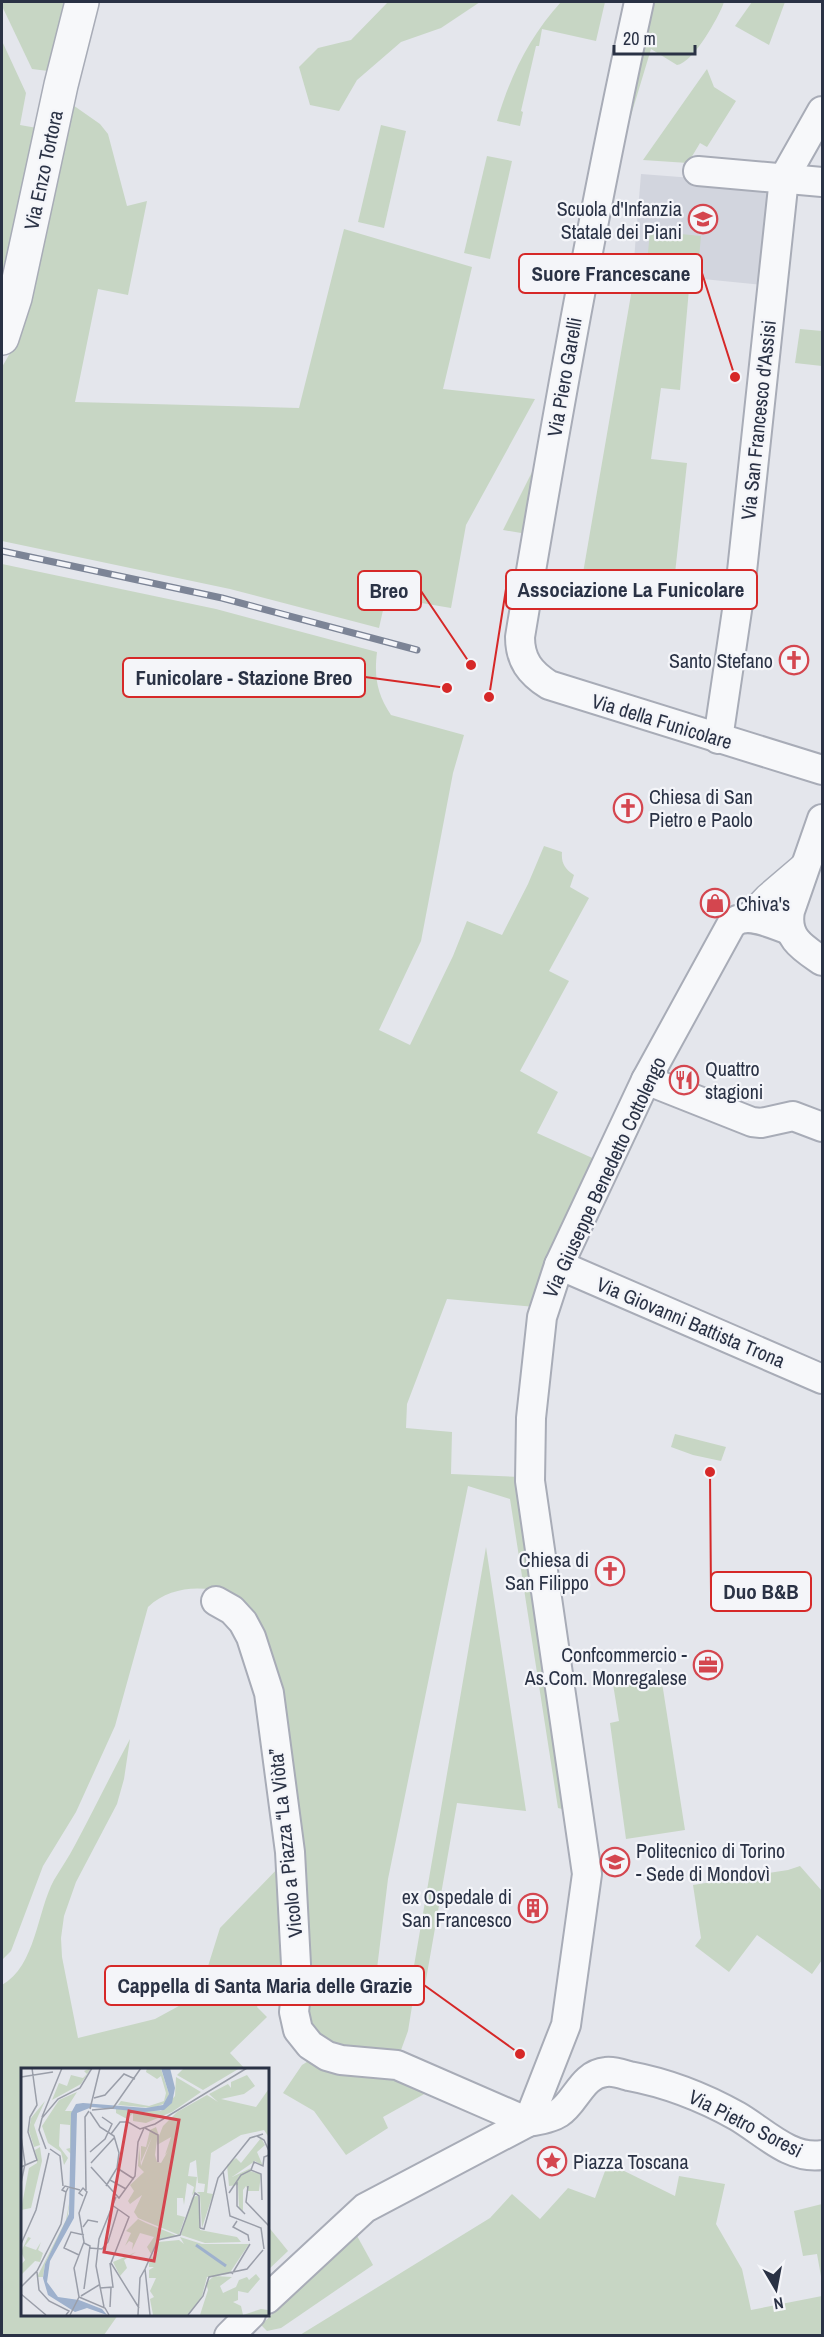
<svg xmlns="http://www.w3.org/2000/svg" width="824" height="2337" viewBox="0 0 824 2337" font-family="'Archivo Narrow',sans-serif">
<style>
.built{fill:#d2d5de}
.green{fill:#c7d6c4}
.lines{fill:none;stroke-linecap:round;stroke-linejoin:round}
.pedestrian-casing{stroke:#a8acb7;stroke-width:24}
.minor-casing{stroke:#a8acb7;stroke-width:32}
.tertiary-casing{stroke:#a8acb7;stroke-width:36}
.pedestrian{stroke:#f7f8fa;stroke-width:21}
.minor{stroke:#f7f8fa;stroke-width:28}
.tertiary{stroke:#f7f8fa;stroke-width:33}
.rail-casing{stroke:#7c8496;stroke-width:7}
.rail{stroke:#f4f5f9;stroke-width:4.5;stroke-dasharray:14;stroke-linecap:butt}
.labels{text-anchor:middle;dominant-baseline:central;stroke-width:4.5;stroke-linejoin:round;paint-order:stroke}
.street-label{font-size:20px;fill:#2a3245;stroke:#f4f5f9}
.poi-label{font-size:20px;fill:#2a3245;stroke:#f4f5f9;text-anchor:end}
.inset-river{fill:none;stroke:#9eb1cd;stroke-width:3}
.inset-road{fill:none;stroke:#9a9ea9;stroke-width:1.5}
.view{fill:#d4464f;fill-opacity:0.15;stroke:#d4464f;stroke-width:3}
.inset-edge{fill:none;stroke:#2a3245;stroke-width:3}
.leader{fill:none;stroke:#d62828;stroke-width:2}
.callout-dot{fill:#d62828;stroke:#f4f5f9;stroke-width:2}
.callout{fill:#f4f5f9;stroke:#d62828;stroke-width:2}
.callout-label{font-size:21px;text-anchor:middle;font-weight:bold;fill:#2a3245}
</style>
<rect width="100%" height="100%" fill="#e4e6ec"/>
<polygon class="built" points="641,174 771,184 763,285 633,272"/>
<g class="green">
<polygon points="2,2 65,2 48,71 32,69 2,6"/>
<polygon points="388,2 480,2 441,28 401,42 357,80 339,111 310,105 299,67 318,48 351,40"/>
<path d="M561,2H605L596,41L542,29L539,46H536L521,111L523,112L520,126L497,121C510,76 530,36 561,2Z"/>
<path d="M652,2H724C719,17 693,63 677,65L651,49L629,122H625Z"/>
<polygon points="752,2 785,2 769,45 735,26"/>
<polygon points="2,41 26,93 20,125 37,128 2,288"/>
<polygon points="707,69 714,87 736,101 707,147 700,143 688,163 643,160"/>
<polygon points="70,103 100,124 108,134 127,206 147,201 128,295 98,289 75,402 299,408 344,229 472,267 443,389 535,399 466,525 451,608 386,597 379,628 230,589 2,541 2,367 13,348"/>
<polygon points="381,125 406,131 384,228 358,222"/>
<polygon points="487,156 512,161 490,259 464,253"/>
<polygon points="650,231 701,236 697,280 646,274"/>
<polygon points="633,283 689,289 680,390 661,388 651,459 687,463 673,592 645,588 583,573"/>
<polygon points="800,329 822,331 822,366 795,363"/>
<polygon points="541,454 527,534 503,530"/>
<path d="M2,564L216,609L377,652C374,677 377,694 391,715L464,735L453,773L421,941L379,1030L410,1045L453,956L467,921L502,935L528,884L544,846L562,852C561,863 565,869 574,875L570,887L589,898L549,971L569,981L520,1071L558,1092L537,1133L599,1161L535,1307L447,1299L407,1404L406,1428L452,1432L451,1474L521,1477L566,1810L558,1808L510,1499L468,1486L388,1879L374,1993L413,2000L408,2031L397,2061L346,2056L308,2036L297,1844L227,1593C199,1585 170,1587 148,1607L115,1726L76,1812L43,1866L11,1951L2,1960Z"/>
<polygon points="675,1434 726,1447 721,1461 693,1455 671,1447"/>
<polygon points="486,1547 526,1811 457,1803 424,1991 410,1989"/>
<polygon points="661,1676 685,1830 626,1839 610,1723 619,1721 613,1684"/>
<path d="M130,1739L124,1779L117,1804L76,1882L64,1916L61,1938L62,1957L78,2038L155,2019L199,1995L220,1928L283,1863L290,1973L276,1968L257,2007L267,2017L230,2053L246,2070H22V2314L118,2315L104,2335L2,2336V1985C36,1966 37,1911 54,1880C61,1868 69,1857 75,1845C94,1810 111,1774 130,1739Z"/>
<polygon points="800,1866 822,1891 822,1960 812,1974 757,1935 729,1972 695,1946 701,1938 693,1885 788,1870"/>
<polygon points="310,2060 435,2088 383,2117 388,2128 346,2155 314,2111 283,2093 302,2065"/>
<polygon points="608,2163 675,2196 679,2176 725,2184 716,2224 742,2269 751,2310 822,2296 822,2335 300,2335 490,2218 512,2194 540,2219 568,2188 595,2198"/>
<polygon points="822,2204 822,2282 817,2254 803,2256 794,2211"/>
<polygon points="267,2225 288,2251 267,2271"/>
<polygon points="356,2234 373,2265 281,2328 267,2331 261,2325"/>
</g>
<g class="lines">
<g class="pedestrian-casing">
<polyline id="pedestrian" points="745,917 766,895 808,859"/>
</g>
<g class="minor-casing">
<g id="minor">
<path d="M639,2C593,212 555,424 520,637C520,660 530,673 549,685L822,770"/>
<polyline points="698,171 822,182"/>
<polyline points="718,739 740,590 784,178 822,111"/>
<path d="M822,819L790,911C785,938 803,948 822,961"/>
<polyline points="646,1080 752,1122 761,1123 793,1116 822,1127"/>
<polyline points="559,1265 822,1379"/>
<polyline points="216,1601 232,1610 243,1622 251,1637 269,1693 290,1852 297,1983 294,2012 298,2030 310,2045 327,2056 341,2060 397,2065 528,2122"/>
<path d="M528,2122L566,2025L587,1874L530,1481L531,1418L542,1317L559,1265L646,1080L731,925C745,909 773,925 790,930"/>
<path d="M267,2299L365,2208L528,2122C538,2120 550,2119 559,2113C576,2102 582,2074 606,2072C614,2071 622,2074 629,2076C667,2083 703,2097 737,2116C763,2131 790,2160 822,2155"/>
<polyline points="229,2336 251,2314"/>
</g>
</g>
<g class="tertiary-casing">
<polyline id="tertiary" points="2,338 15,298 61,85 82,2"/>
</g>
<use href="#pedestrian" class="pedestrian"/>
<use href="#minor" class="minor"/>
<use href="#tertiary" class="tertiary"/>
<g class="rail-casing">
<polyline id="rail" points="2,551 222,598 417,650"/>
</g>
<use href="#rail" class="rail"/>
</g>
<defs>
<g id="school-ring" transform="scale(1.5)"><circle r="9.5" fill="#f4f5f9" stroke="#d4464f" stroke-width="1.5"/><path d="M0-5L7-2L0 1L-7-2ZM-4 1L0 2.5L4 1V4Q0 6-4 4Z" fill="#d4464f"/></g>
<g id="church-ring" transform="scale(1.5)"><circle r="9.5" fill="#f4f5f9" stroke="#d4464f" stroke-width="1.5"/><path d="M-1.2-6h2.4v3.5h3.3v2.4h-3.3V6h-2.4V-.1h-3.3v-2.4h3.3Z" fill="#d4464f"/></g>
<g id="shop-ring" transform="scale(1.5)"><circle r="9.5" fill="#f4f5f9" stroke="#d4464f" stroke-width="1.5"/><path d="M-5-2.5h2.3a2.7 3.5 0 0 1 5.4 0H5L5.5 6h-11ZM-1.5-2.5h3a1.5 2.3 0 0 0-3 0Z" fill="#d4464f"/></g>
<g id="restaurant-ring" transform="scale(1.5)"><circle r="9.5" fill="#f4f5f9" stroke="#d4464f" stroke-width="1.5"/><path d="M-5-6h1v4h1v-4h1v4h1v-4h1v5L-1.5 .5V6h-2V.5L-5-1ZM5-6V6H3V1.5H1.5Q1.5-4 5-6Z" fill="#d4464f"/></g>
<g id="office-ring" transform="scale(1.5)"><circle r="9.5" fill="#f4f5f9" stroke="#d4464f" stroke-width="1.5"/><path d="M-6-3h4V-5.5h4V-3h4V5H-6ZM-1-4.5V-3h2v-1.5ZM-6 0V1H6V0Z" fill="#d4464f"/></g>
<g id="building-ring" transform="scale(1.5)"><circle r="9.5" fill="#f4f5f9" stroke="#d4464f" stroke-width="1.5"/><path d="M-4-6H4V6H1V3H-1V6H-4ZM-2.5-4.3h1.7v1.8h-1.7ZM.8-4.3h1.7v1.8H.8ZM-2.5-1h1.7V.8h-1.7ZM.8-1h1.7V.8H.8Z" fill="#d4464f"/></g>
<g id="sight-ring" transform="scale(1.5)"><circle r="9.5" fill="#f4f5f9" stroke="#d4464f" stroke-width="1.5"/><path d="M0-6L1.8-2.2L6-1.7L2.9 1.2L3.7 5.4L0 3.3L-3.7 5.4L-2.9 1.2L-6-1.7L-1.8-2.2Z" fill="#d4464f"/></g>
</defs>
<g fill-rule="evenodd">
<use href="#school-ring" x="703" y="219"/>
<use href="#church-ring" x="794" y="660"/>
<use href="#church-ring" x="628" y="808"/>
<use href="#shop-ring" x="715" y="903"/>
<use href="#restaurant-ring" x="684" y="1080"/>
<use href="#church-ring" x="610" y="1571"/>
<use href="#office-ring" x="708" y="1665"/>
<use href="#school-ring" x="615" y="1862"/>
<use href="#building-ring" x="533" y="1908"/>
<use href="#sight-ring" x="552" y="2161"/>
</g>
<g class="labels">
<g class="street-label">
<text transform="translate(43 170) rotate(-78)">Via Enzo Tortora</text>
<text transform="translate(564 377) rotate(-80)">Via Piero Garelli</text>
<text transform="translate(758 420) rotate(-84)">Via San Francesco d'Assisi</text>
<text transform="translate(662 721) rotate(17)">Via della Funicolare</text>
<text transform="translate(604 1177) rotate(-65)">Via Giuseppe Benedetto Cottolengo</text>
<text transform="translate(691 1322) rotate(23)">Via Giovanni Battista Trona</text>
<text transform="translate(285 1843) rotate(-96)">Vicolo a Piazza “La Viòta”</text>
<text transform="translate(746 2123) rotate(27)">Via Pietro Soresi</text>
</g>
<g class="poi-label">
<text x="682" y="208">Scuola d'Infanzia<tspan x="682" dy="23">Statale dei Piani</tspan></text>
<text x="773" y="660">Santo Stefano</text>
<text x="649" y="796" text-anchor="start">Chiesa di San<tspan x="649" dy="23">Pietro e Paolo</tspan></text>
<text x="736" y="903" text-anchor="start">Chiva's</text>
<text x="705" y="1068" text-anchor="start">Quattro<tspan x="705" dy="23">stagioni</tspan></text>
<text x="589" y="1559">Chiesa di<tspan x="589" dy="23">San Filippo</tspan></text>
<text x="687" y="1654">Confcommercio -<tspan x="687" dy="23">As.Com. Monregalese</tspan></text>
<text x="636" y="1850" text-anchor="start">Politecnico di Torino<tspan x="636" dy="23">- Sede di Mondovì</tspan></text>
<text x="512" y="1896">ex Ospedale di<tspan x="512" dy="23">San Francesco</tspan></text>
<text x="573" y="2161" text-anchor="start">Piazza Toscana</text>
</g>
</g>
<g transform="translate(21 2068)">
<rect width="248" height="248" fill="#e4e6ec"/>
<path d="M70,0L60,16L31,32L38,15L46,18L50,7L62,10L66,6L63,3ZM126,0L140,1L148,26L145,35L132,40L97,37L100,33L128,38L143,33L145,25L140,8L136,11L125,4ZM163,0L180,1L219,0L182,22L156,7ZM226,7L234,18L223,26L200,31L235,39L247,22V68L243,62L220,67L190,85L186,125L192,126L181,160L179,127L176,124H183L184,116L177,115L175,92L169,95L167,108L176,109L174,124L171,127L173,119L166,115L163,137L162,130H156V147L164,149L158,167L117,150L113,144L121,127L109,136L107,133L113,123L109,117L123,104L117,98L118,78L120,98L131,69L120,94V78L125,79L129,62L135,59L138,68L142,58L156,44L186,27L197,34L188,26L207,16L210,20V14ZM150,69L144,87L147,83L140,95L136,94L134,87L136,72V77ZM155,9L180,24L151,44L125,55L112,53V45L106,51L95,45V40L140,43L154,28ZM56,24L44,43H51L50,86L45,81L49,80V57L39,56L38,78L47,90L43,97L40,84L27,75L21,58L38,32ZM24,33L13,57L19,77L13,79L8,63L10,50ZM240,70L244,77L236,84L242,98L234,93L211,109L230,100L229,103L240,106L238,123H227L225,118L222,122V143L218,141L217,117L208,118L206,97L215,90L220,95ZM19,79L21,93L10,140L0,142L8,100L16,95L14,82ZM50,125L46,153L24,196L22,209H16L45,152ZM177,127L179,162L216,169L220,174L184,175L160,167L171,130ZM117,151L125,155L157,168L137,171L130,186L126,179L133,169L119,165L111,182L112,175L108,173L104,178L110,165L105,163ZM7,169L10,170L4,178L15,182L20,174L17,182L22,185L19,194L14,193L1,206L0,212V197L4,192L0,184ZM159,169L181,176H228L208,206L186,209L181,228L167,247H132L129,231L133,229L129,223L135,210H128V202L133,199H128V195L131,188L134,194L137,174L158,172L163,176ZM115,184L103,192L106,200L99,208L92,194ZM235,206L239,211L227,225L217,223V232L212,234L220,238L222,247L240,241L247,242V247H179L187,222L185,215L193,208L211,209L199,218L202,225L215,219L218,212L226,209L228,212Z" fill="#c7d6c4" fill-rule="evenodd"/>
<path d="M140,0H149L154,20L151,35L143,42L123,44L71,39L56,45L53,150L29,193L26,214L37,229L58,232L81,241L86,247L66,240L54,244L27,227L22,210L24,196L48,146L50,45L55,36L62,35L125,40L142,37L148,26Z" fill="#9eb1cd"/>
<path class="inset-river" d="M175,177L205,198"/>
<path class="inset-road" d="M0,9L32,4M73,30L84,27L103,6L114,11M69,41L79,0M71,42L92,40L120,0M69,44L79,59L93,68L98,85L96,100L85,118M21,49L41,0M124,60L137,67V94M90,66L99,54H107L119,61L134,56L226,0M0,68L4,96L0,115M236,68L243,72L248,83M25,81L18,62L21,50L37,31L59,20L71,0M29,81L39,88L42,118M69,84L84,71L91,56L81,49M70,95L93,70M0,99L16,92L7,64L9,49L16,37L11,0M70,99L98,130L114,108L117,74L123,60M96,100L113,111M230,102L233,94L242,98L243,89L248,87M202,103L209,148L240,160L243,181M89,112L105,121M216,114V138L224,146M227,118L225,134L248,158M47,120L45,124L41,122L44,118L59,122M65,122L64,49L68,43M208,125L220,107L230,102L240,106L241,132M91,137L108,149L90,195L118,240M216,153L212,159L227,167L228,173M62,159L67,152L77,154M179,160L183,161L197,110L229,70L242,66M63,175L69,178L63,221M0,176L15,142L28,85M68,180L81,181L87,174L97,141M58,187L43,180L50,164L63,167M124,201L137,172L159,167L174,125L178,128L179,160M124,201L129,247M16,204L18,222L28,233L48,243L45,247M211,206L229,176M0,219L16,203L40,156L45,124M79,220L92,219L89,195M0,226L25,247M60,228L78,217M58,229L53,200L63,174L58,145L66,124L62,120L58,125L62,128M58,229L84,240L88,247M83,239L75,198L78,171L95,129M89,239L90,220M49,247L58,229M117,247L119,210L124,201M167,247L182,228L188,209L226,201L242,182"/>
<path class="view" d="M108,43L158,52L133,193L83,184Z"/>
<rect width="248" height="248" class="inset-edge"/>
</g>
<path class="leader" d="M735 377L702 273M489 697L506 589M471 665L421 591M447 688L365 677M710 1472L711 1592M520 2054L424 1985"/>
<g class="callout-dot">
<circle cx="735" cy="377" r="6"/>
<circle cx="489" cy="697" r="6"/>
<circle cx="471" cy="665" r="6"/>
<circle cx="447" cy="688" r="6"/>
<circle cx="710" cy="1472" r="6"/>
<circle cx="520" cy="2054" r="6"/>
</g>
<g class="callout">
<rect x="519" y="254" width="183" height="39" rx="6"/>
<rect x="506" y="570" width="251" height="39" rx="6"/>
<rect x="358" y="571" width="63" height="39" rx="6"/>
<rect x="123" y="658" width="242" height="39" rx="6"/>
<rect x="711" y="1572" width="100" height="39" rx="6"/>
<rect x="105" y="1966" width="319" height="39" rx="6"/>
</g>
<g class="callout-label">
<text x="611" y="281">Suore Francescane</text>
<text x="631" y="597">Associazione La Funicolare</text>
<text x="389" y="598">Breo</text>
<text x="244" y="685">Funicolare - Stazione Breo</text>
<text x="761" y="1599">Duo B&amp;B</text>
<text x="265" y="1993">Cappella di Santa Maria delle Grazie</text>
</g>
<rect width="824" height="2337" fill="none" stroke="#2a3245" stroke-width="6"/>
<g transform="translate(776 2289) rotate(170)" stroke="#f4f5f9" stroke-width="4.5" paint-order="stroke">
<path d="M0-4.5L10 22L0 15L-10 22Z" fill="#2a3245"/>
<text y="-9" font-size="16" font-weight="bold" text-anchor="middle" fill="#2a3245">N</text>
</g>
<path d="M614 45v9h81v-9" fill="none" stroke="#2a3245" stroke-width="3"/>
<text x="623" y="45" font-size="18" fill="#2a3245" stroke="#f4f5f9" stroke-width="4.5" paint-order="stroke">20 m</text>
</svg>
